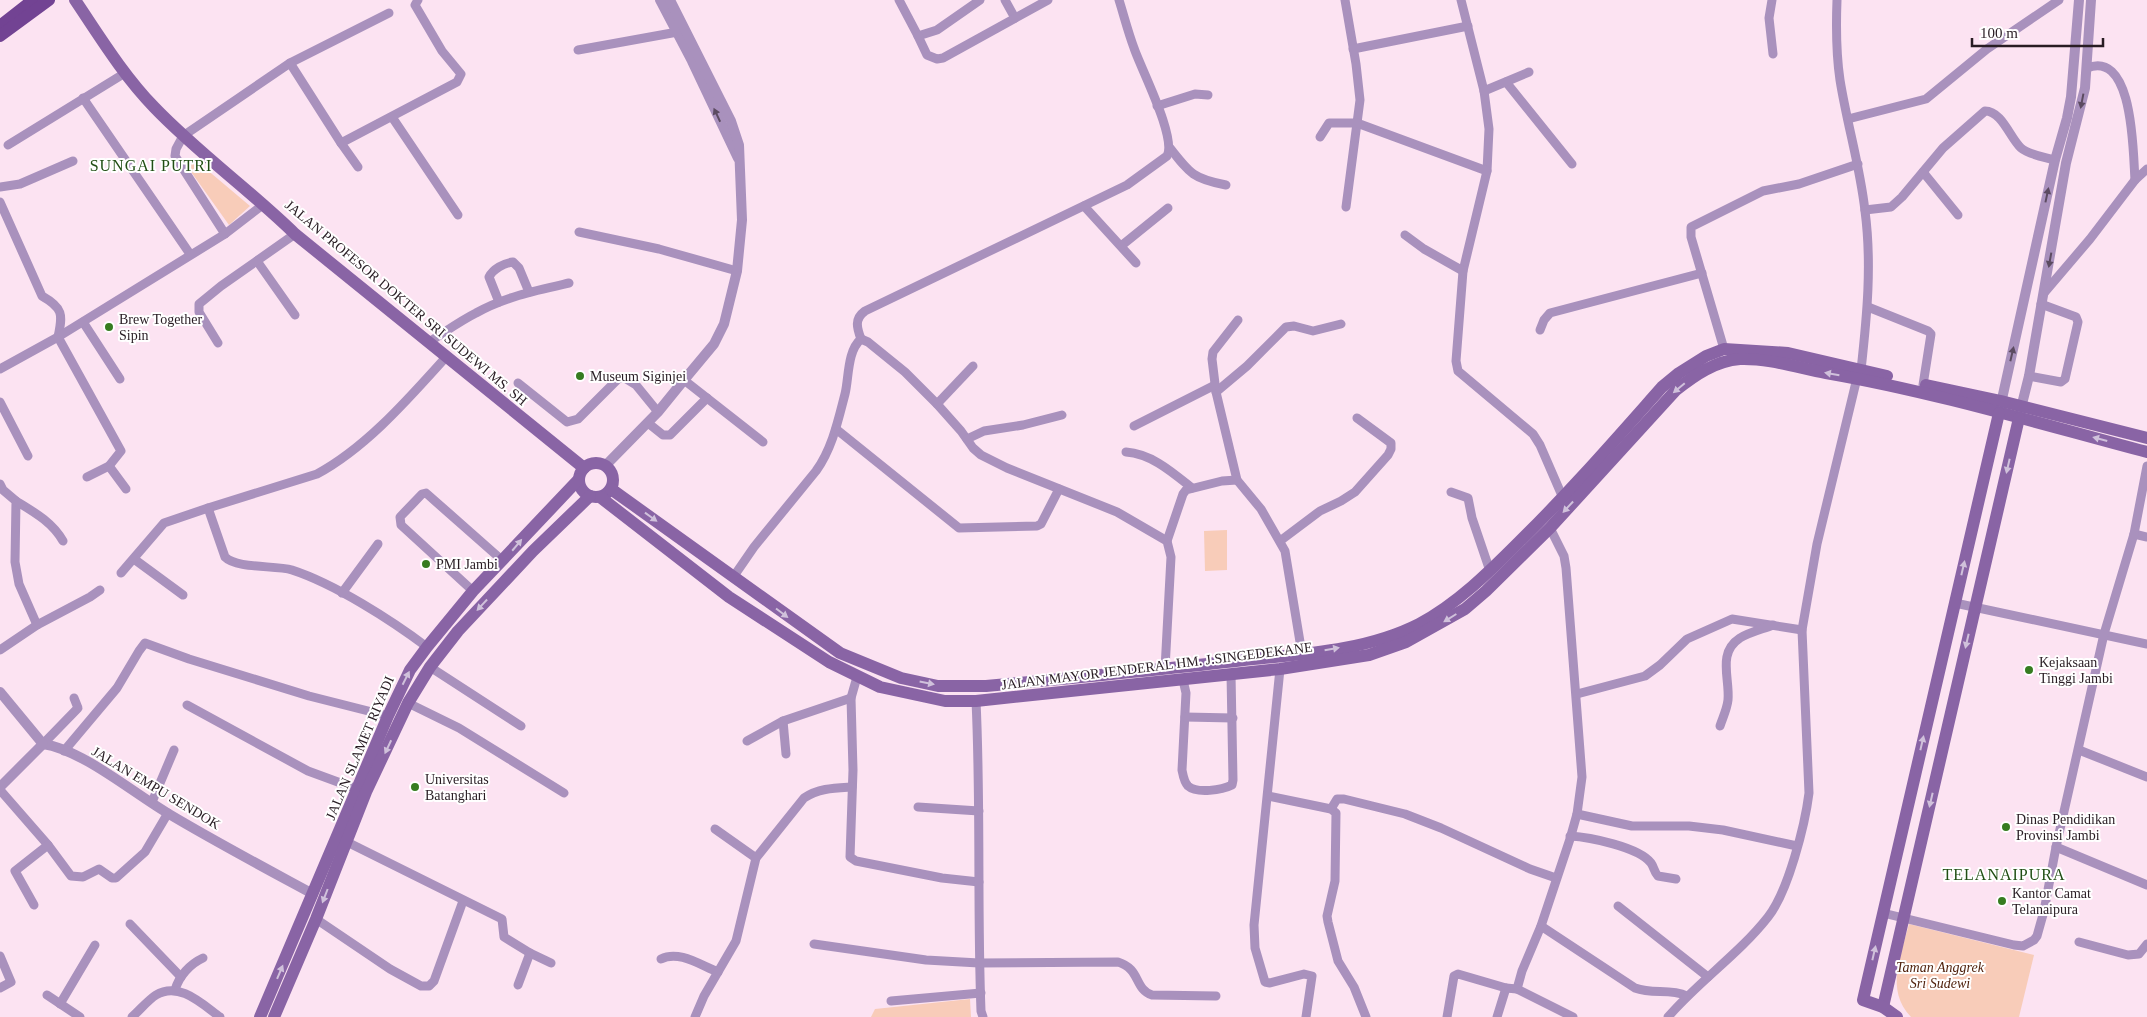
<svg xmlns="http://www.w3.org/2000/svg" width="2147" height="1017" viewBox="0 0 2147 1017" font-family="Georgia,serif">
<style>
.green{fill:#f8ccb9}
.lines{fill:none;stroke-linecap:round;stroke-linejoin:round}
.minor{stroke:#a991bd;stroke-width:9}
.tertiary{stroke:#a991bd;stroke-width:10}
.secondary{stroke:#8964a5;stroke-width:12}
.primary{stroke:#724393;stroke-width:12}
.oneway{fill:#5c4b61}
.oneway2{fill:#d0c1db}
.poi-dot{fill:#367c20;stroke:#fff;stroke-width:2}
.labels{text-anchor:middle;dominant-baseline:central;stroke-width:4;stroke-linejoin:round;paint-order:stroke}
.street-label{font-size:14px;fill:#281c23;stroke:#fff}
.poi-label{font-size:14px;fill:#281c23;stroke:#fff;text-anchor:start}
.park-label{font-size:14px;font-style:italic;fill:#51230e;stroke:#fff}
.quarter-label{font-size:16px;letter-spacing:1px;fill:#214e14;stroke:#fff}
</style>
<rect width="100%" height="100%" fill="#fce3f2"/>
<g class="green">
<polygon points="193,158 250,206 229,225 189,169"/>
<polygon points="1227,530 1227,570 1205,571 1204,531"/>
<path d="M1909,924L2034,955L2019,1017H1911C1885,990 1901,955 1909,924Z"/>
<polygon points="970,999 971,1017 871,1017 875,1009"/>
</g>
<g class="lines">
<g class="minor">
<polyline points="899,0 918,36 937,30 980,0"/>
<polyline points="1005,0 1015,18"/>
<polyline points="1345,0 1356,64 1360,100 1346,207"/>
<polyline points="1461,0 1484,91 1489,129 1487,171 1463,271 1456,361 1458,371 1533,434 1540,445 1563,498"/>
<polyline points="1772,0 1769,18 1773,54"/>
<path d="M1837,0C1836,26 1836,53 1840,80C1847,124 1860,166 1865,211C1872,264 1867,316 1861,370"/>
<polyline points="918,36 927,55 937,59 943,58 1048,0"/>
<polyline points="1353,49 1468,26"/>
<polyline points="578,50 683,31"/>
<polyline points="290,63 389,13"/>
<path d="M2087,68C2134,49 2133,154 2135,180"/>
<polyline points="1506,82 1572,164"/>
<polyline points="1484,91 1529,72"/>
<polyline points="83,98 190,254"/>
<polyline points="1157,106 1195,94 1208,95"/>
<polyline points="392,117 458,215"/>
<polyline points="1848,119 1926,99 1987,49 2059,0"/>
<polyline points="1320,137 1329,123 1357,123 1487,171"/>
<polyline points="341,143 358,167"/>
<polyline points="8,145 125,73"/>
<path d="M1170,148C1190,174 1194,179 1226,185"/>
<polyline points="1923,172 1958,215"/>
<polyline points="0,187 20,184 73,161"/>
<path d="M0,202L42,296C63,308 63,314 58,337L121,451L109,466L87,477"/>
<polyline points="1084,206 1136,263"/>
<path d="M1865,210L1891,207L1902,197L1943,148L1985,111C2002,111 2010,138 2021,148C2029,155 2045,157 2055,160"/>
<polyline points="579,232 659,249 737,271"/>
<polyline points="225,234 175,156 176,149 183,136 290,63 341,143 457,82 461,74 442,51 415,5 418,0"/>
<polyline points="1405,235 1424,249 1463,271"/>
<polyline points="1121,246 1168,208"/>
<polyline points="257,261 295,315"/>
<polyline points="2044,293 2090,239 2135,180 2147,169"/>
<path d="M499,302L489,277C493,269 504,263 513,262L519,268L529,292"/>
<polyline points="1868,307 1928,331 1931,334 1923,385"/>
<polyline points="1238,320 1213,352 1212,359 1216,392 1237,480 1261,509 1285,551 1302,654"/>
<polyline points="83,322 120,379"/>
<polyline points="1540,330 1544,320 1550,313 1702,273"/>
<path d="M861,339C857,328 854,319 865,311L1127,185L1167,156C1177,138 1141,69 1134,48C1128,32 1124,16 1119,0"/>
<polyline points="861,339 868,342 905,372 937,404 961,431 973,448 981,455 1007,468 1117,512 1167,541 1171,557 1165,669"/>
<path d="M429,342C445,332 460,321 476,313C504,297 538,290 569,283"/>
<polyline points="218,343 199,312 199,304 221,286 295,234"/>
<polyline points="1724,349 1691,237 1691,227 1763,191 1799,184 1858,164"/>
<polyline points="0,369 58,337 225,234 264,204"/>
<polyline points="2029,376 2061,382 2065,379 2078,322 2076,317 2041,304"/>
<polyline points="684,380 763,442"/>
<polyline points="518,383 567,422 578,419 618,379 623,377 636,385 658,412"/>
<polyline points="1216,392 1247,366 1286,327 1294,326 1313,331 1341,324"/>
<polyline points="0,402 28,456"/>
<polyline points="937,404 973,366"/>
<polyline points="648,423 663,435 670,435 707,398"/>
<polyline points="1134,426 1215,385"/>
<polyline points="836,429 959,528 1037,526 1041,524 1059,489"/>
<polyline points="967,439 984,431 1023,425 1062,415"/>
<path d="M1126,452C1152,454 1172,472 1192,488"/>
<polyline points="109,466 126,489"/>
<polyline points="0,484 3,490 16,501 15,562 19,584 37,625"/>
<polyline points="1451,492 1468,498 1472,518 1490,571"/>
<path d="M16,501C34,512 52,522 63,541"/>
<path d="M208,508L317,474C367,447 409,398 447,356"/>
<polyline points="1550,528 1564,556 1566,568 1582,777 1577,814 1570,839 1541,926 1522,971 1517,989 1573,1017"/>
<polyline points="2134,534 2147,537"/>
<polyline points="1167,541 1183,494 1186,490 1222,481 1237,480"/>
<polyline points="1280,541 1320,511 1341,501 1355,492 1388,455 1391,449 1391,443 1357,418"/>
<polyline points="134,559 183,595"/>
<path d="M121,573L164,523L208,508L225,557C237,569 275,565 292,570C335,584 391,620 427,647"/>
<path d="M734,576L754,547L816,471C832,449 838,421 845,394C849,378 847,351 861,339"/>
<polyline points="473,591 401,525 400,517 422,494 426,493 503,561"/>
<polyline points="342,593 378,544"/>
<polyline points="1955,603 2147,644"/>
<polyline points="0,650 37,625 90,597 100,590"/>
<polyline points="430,667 521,726"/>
<polyline points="1280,669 1254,925 1255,948 1265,982 1270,983 1304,974 1312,976 1306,1017"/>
<polyline points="857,677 851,698 853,770 850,857 856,861 942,878 979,882"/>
<path d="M1183,680L1186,693L1182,770C1183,775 1184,782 1188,786C1197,794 1222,790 1232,785L1233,780L1231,674"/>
<polyline points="1577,694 1645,676 1660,665 1687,639 1732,619 1802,630"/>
<path d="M976,701C981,805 977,908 981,1011L983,1017"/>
<polyline points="408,703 459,728 564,793"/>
<polyline points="187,705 308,771 357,789"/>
<polyline points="1185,717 1233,718"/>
<polyline points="783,721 786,754"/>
<path d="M1720,726C1723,717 1727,709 1728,700C1730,678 1717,653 1740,638C1750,632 1763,629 1773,625"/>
<polyline points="747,741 783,721 851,698"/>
<polyline points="43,744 78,708 74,698"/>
<polyline points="2079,750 2147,777"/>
<polyline points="64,751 117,688 139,651 145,643 189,659 309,696 388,716"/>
<polyline points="0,790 48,845 71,876 83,877 99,869 112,878 116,878 145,852 168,813"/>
<polyline points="1268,796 1331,809 1336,813 1335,881 1327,916 1328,922 1338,961 1354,987 1366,1017"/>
<polyline points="152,802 174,750"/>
<polyline points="918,807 979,811"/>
<polyline points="1331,809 1337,799 1344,799 1405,814 1441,828 1530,869 1556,878"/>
<polyline points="1577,814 1632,826 1689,826 1723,830 1797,846"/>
<polyline points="715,829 756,858"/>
<path d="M1570,836C1589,837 1639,847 1651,863C1654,867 1654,872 1658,876L1676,879"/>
<polyline points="347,842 502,919 504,937 530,953 551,963"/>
<polyline points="2056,847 2147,885"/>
<polyline points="34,905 15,871 48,845"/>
<polyline points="1618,906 1708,977"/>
<polyline points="1883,913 2014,945 2023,946 2034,940 2037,936 2044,911 2056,847 2104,634 2134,534 2147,466"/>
<polyline points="316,919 390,969 421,986 429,986 434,981 463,901"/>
<polyline points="130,924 181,977"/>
<path d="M1541,926L1635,988C1653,995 1669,988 1687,996"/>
<polyline points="2079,942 2128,955 2139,954 2147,944"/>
<path d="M814,944L926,960L979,963L1118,962C1141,969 1134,989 1152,995L1216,996"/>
<polyline points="0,956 11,982 0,988"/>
<path d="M661,959C679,950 700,965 718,972"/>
<polyline points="518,985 530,953"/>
<path d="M175,990C179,976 190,964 203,958"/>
<polyline points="47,995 80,1017"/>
<polyline points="891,1001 981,993"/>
<polyline points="60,1004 95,945"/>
<path d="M132,1017C140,1010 148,1000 156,995C179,981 202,1004 220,1017"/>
<path d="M695,1017L704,996L736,941L756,858L804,798C819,788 835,788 852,787"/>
<polyline points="1447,1017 1454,976 1458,974 1506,988 1517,989"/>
<polyline points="1497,1017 1506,988"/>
<path d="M1668,1017C1699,981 1739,954 1768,917C1788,892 1805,825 1809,793L1802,630L1817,544L1857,378"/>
</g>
<g class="tertiary">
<polyline points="660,0 692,61 738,158"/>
<polyline points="2000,408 2055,160 2067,118 2071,97 2079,0"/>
<polyline points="2020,412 2029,376 2066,163 2085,88 2091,0"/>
<polyline points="606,465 658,412 684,380 714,344 724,324 737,271 742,220 739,145 731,121 670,0"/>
<path d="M0,692L43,744C83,750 133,793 169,814C216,842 265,868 313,894"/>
<polyline points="0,787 43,744"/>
</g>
<g class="secondary">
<path d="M75,0C100,37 123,75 154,107C198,153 250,190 295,234L584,468"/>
<polyline points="1926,385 2001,401 2147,438"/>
<circle cx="596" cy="480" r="17"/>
<path d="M611,489L840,653L901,678L938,686H986C1072,678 1158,670 1244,660C1302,654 1366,651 1419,624C1457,604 1489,572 1519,542C1569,493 1615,440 1662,387L1679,373L1706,356L1724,349L1788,353L1887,376"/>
<path d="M600,497L729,597L829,662L880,687L945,701H976L1280,669L1369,655L1406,642L1465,609L1486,591L1550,528L1676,390C1695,375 1715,361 1740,359C1768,358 1799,368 1826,373C1935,392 2041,424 2147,452"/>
<polyline points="1883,1007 2019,418"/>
<polyline points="260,1017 388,716 410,670 427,647 473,591 579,479"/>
<polyline points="274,1017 316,919 366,792 408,703 430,667 458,631 533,551 590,496"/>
<polyline points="1897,1017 1883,1007 1863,1000 1999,413"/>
</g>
<g class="primary">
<polyline points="0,26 33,0"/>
<polyline points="0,36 49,0"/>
</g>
</g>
<defs><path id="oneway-solid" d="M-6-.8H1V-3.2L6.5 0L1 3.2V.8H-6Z" transform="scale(1.25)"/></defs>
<g class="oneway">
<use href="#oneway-solid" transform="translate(2082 101) rotate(101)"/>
<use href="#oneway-solid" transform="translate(717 115) rotate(-115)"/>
<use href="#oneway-solid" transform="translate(2047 195) rotate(-78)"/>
<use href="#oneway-solid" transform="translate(2050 260) rotate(100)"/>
<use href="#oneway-solid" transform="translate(2012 354) rotate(-77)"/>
</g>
<g class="oneway2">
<use href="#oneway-solid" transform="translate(1832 374) rotate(-170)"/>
<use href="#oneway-solid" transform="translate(1679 388) rotate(140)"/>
<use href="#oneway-solid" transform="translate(2100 439) rotate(-165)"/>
<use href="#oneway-solid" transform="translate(2008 466) rotate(103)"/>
<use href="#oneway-solid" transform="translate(1568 507) rotate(133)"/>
<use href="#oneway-solid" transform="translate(651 517) rotate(36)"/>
<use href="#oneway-solid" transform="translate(517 545) rotate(-50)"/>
<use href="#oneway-solid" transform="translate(1963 568) rotate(-77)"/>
<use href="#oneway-solid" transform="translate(482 605) rotate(133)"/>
<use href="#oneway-solid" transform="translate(782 613) rotate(37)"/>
<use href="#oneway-solid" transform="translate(1450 618) rotate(148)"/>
<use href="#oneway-solid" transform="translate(1967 641) rotate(103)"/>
<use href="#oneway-solid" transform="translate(1332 649) rotate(-10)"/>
<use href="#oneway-solid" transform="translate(406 678) rotate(-63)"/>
<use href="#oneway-solid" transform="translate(927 683) rotate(11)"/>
<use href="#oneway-solid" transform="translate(1922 743) rotate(-77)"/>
<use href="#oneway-solid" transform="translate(388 747) rotate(115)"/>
<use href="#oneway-solid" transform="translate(1931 800) rotate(103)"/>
<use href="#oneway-solid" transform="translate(325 896) rotate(111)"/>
<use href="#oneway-solid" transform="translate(1874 953) rotate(-77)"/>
<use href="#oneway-solid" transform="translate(280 972) rotate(-67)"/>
</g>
<g class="poi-dot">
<circle cx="109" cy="327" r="5"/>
<circle cx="580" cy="376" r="5"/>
<circle cx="426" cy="564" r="5"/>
<circle cx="2029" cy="670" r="5"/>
<circle cx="415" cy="787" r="5"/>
<circle cx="2006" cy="827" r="5"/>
<circle cx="2002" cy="901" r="5"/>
</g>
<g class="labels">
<g class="street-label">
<text transform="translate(406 303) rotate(40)">JALAN PROFESOR DOKTER SRI SUDEWI MS. SH</text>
<text transform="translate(1157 666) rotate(-7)">JALAN MAYOR JENDERAL HM. J.SINGEDEKANE</text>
<text transform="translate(360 748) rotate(-67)">JALAN SLAMET RIYADI</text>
<text transform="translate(156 788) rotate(31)">JALAN EMPU SENDOK</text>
</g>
<g class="poi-label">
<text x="119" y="319">Brew Together<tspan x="119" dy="16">Sipin</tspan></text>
<text x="590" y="376">Museum Siginjei</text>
<text x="436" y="564">PMI Jambi</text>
<text x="2039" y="662">Kejaksaan<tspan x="2039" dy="16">Tinggi Jambi</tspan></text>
<text x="425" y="779">Universitas<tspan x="425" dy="16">Batanghari</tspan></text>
<text x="2016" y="819">Dinas Pendidikan<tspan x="2016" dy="16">Provinsi Jambi</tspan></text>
<text x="2012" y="893">Kantor Camat<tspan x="2012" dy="16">Telanaipura</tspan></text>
</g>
<g class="park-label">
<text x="1940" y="967">Taman Anggrek<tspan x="1940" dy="16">Sri Sudewi</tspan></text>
</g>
<g class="quarter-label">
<text x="151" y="165">SUNGAI PUTRI</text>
<text x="2004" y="874">TELANAIPURA</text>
</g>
</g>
<path d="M1972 38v8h131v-8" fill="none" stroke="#281c23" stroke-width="2.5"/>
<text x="1980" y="38" font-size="15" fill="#281c23" stroke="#ffffff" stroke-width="4" paint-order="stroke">100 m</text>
</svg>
